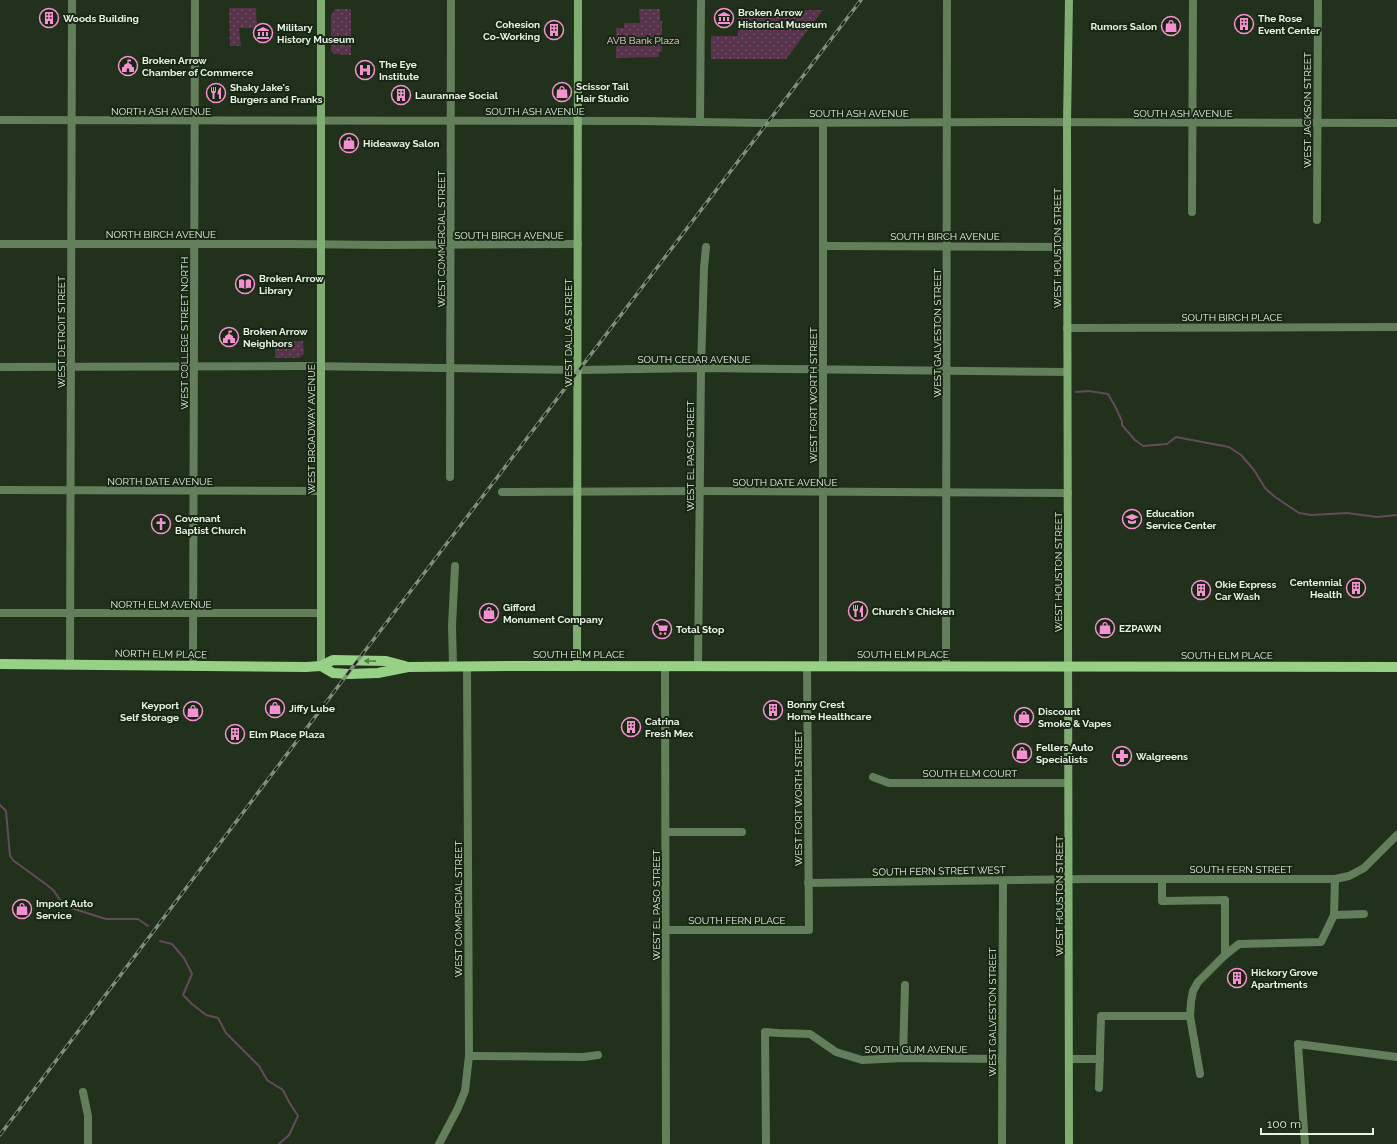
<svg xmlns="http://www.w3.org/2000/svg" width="1397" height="1144" viewBox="0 0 1397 1144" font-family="Raleway,sans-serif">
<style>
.park{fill:url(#park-dots)}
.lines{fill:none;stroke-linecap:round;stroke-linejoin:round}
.stream{stroke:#644a5b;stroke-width:2}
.street{stroke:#627e5a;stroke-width:8}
.secondary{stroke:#80ad72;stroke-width:8}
.primary{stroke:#97d185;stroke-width:10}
.rail-casing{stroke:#818e7c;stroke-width:3.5}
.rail{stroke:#172712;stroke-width:2;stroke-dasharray:6;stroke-linecap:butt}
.oneway{fill:#577c4c}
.labels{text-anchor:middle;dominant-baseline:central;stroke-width:4;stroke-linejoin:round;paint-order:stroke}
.poi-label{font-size:10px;font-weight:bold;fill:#e7f1e4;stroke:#172712;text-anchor:start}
.park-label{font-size:10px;fill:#feceeb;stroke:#172712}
.street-label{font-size:10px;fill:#e7f1e4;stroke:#172712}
</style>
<defs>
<pattern id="park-dots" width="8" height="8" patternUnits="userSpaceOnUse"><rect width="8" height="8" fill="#57344b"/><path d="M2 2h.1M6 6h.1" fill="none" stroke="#6f5265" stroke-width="1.8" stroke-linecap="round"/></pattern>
</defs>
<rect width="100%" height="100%" fill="#21311c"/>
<g class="park">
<polygon points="229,8 256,8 257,28 239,28 241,46 230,46"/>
<polygon points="335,9 351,9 351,55 334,54 331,51 331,15"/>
<polygon points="639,9 660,9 660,21 662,21 662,39 660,39 660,46 662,47 662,51 659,53 659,57 616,58 616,28 624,28 624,23 640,23"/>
<polygon points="738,10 823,10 786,59 711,59 711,36 738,36"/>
<polygon points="280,341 303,341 304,354 299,358 275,358 275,348"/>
</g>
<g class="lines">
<g class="stream">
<polyline points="1076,392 1089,391 1108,394 1115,406 1122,421 1122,425 1135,440 1143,446 1167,444 1176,437 1229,447 1241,455 1254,470 1265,488 1275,497 1299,513 1311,515 1347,513 1377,517 1397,515"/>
<polyline points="0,805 6,811 10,856 14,861 47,885 54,891 60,900 71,908 106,919 138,919 148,926"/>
<polyline points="160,941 172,944 184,958 192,974 183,995 192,1004 206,1015 218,1018 226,1033 259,1066 267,1080 283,1090 289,1102 298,1116 289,1135 279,1144"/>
</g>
<g class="street">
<polyline points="0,120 639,121 767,123 1010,122 1397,123"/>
<polyline points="700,122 701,0"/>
<polyline points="823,123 823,666"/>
<polyline points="1192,212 1193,0"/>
<polyline points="1317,220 1318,0"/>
<polyline points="0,244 293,244 385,245 578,244"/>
<polyline points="823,246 1067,247"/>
<polyline points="1067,328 1397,327"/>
<polyline points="0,367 306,366 580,370 701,368 1067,372"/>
<polyline points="450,477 451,0"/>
<polyline points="0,490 321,491"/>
<polyline points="502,492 700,491 1068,493"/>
<polyline points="0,613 321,613"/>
<polyline points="70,664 72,0"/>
<polyline points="193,666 195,0"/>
<polyline points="453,666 452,626 455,566"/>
<polyline points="665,666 666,1144"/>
<polyline points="698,666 701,368 704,268 706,247"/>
<polyline points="946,667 947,0"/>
<polyline points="873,777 889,783 1068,783"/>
<polyline points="666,832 742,832"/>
<polyline points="1162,879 1162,901 1225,900 1225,955"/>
<polyline points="808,883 1090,879 1335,879 1349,876 1364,868 1397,835"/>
<polyline points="1334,915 1364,914"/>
<polyline points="666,930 809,930 807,666"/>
<polyline points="1190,1016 1191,1002 1193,991 1198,982 1225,955 1239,944 1321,942 1334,915 1335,879"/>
<polyline points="469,1056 584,1057 598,1055"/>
<polyline points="903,1058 905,985"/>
<polyline points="1069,1059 1100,1059"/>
<polyline points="1099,1088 1101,1016 1190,1016 1200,1074"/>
<polyline points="83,1092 88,1116 88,1144"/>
<polyline points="439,1144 458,1108 465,1091 469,1056 467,666"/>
<polyline points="766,1144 765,1032 779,1033 810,1034 836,1052 862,1060 903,1058 1002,1059"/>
<polyline points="1002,1144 1003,881"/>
<polyline points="1305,1144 1298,1044 1397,1057"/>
</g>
<g class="secondary">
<polyline points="1069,0 1067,123 1069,1144"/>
<polyline points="321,666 321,0"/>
<polyline points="577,666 578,0"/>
</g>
<g class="primary">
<polyline points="0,664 306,667 321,666 333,660 386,661 405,666"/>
<polyline points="321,666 333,673 349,674 378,673 408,667 514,666 1397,667"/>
</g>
<g class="rail-casing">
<polyline id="rail" points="0,1135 358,660 861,0"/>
</g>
<use href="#rail" class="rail"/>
</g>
<defs><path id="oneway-solid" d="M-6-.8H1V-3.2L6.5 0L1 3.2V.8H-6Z"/></defs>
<use class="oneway" href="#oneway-solid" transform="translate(370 661) rotate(-179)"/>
<defs>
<g id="building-ring" transform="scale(1)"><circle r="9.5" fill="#172712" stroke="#f591d2" stroke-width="1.5"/><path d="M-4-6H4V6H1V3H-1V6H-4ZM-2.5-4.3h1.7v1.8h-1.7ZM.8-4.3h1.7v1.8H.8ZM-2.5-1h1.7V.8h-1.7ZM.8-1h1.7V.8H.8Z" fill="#f591d2"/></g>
<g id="museum-ring" transform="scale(1)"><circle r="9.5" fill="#172712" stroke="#f591d2" stroke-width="1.5"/><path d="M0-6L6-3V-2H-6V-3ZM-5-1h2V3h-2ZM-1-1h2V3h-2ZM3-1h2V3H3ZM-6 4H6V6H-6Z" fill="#f591d2"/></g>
<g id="shop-ring" transform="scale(1)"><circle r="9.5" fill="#172712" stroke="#f591d2" stroke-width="1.5"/><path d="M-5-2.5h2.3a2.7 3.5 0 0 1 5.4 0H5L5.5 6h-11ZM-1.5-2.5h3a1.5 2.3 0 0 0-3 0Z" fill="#f591d2"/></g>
<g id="civic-ring" transform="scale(1)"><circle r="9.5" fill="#172712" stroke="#f591d2" stroke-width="1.5"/><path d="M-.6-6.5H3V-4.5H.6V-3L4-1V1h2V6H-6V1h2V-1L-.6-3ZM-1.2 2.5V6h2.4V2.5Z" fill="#f591d2"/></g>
<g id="hospital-ring" transform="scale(1)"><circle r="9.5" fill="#172712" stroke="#f591d2" stroke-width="1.5"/><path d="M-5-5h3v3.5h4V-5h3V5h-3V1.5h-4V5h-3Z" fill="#f591d2"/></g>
<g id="restaurant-ring" transform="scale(1)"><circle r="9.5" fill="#172712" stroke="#f591d2" stroke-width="1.5"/><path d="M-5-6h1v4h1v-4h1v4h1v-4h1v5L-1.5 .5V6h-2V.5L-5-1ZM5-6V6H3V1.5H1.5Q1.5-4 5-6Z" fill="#f591d2"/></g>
<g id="library-ring" transform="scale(1)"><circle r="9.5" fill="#172712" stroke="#f591d2" stroke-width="1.5"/><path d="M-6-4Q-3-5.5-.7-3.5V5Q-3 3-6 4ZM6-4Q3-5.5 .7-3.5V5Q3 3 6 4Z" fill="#f591d2"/></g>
<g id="school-ring" transform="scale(1)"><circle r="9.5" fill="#172712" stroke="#f591d2" stroke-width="1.5"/><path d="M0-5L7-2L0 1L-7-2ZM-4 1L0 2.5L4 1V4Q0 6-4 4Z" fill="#f591d2"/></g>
<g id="church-ring" transform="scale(1)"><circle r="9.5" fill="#172712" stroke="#f591d2" stroke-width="1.5"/><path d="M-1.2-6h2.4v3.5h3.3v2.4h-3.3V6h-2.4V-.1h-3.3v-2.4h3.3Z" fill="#f591d2"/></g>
<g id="supermarket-ring" transform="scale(1)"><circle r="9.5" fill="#172712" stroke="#f591d2" stroke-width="1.5"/><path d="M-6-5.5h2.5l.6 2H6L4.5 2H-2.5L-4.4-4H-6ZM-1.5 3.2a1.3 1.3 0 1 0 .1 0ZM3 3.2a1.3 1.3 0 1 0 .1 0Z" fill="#f591d2"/></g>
<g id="pharmacy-ring" transform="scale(1)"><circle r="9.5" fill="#172712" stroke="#f591d2" stroke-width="1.5"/><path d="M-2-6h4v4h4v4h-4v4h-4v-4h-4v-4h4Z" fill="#f591d2"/></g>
</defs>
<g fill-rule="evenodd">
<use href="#building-ring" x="49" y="18"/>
<use href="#museum-ring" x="724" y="18"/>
<use href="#building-ring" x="1244" y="24"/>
<use href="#shop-ring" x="1171" y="26"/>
<use href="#building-ring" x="554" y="30"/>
<use href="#museum-ring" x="263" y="33"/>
<use href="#civic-ring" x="128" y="66"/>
<use href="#hospital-ring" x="365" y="70"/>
<use href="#shop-ring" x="562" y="92"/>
<use href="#restaurant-ring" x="216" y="93"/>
<use href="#building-ring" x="401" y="95"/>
<use href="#shop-ring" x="349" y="143"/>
<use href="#library-ring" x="245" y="284"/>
<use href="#civic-ring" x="229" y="337"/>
<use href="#school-ring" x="1132" y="519"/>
<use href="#church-ring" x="161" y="524"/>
<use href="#building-ring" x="1356" y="588"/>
<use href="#building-ring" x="1201" y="590"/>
<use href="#restaurant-ring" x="858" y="611"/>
<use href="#shop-ring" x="489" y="613"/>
<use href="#shop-ring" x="1105" y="628"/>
<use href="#supermarket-ring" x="662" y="629"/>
<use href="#shop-ring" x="275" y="708"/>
<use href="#building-ring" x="773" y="710"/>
<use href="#shop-ring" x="193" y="711"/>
<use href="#shop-ring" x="1024" y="717"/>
<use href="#building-ring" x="631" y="727"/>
<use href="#building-ring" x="235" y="734"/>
<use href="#shop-ring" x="1022" y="753"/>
<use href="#pharmacy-ring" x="1122" y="756"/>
<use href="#shop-ring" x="22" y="909"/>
<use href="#building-ring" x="1237" y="978"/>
</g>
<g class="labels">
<g class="poi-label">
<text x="738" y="12">Broken Arrow<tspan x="738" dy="12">Historical Museum</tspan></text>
<text x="63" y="18">Woods Building</text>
<text x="1258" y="18">The Rose<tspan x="1258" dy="12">Event Center</tspan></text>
<text x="540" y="24" text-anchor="end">Cohesion<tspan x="540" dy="12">Co-Working</tspan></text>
<text x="1157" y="26" text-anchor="end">Rumors Salon</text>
<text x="277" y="27">Military<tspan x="277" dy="12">History Museum</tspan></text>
<text x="142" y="60">Broken Arrow<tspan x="142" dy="12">Chamber of Commerce</tspan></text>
<text x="379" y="64">The Eye<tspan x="379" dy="12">Institute</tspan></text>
<text x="576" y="86">Scissor Tail<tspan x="576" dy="12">Hair Studio</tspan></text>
<text x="230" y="87">Shaky Jake's<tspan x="230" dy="12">Burgers and Franks</tspan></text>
<text x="415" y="95">Laurannae Social</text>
<text x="363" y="143">Hideaway Salon</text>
<text x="259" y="278">Broken Arrow<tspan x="259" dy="12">Library</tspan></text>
<text x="243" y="331">Broken Arrow<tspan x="243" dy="12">Neighbors</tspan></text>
<text x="1146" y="513">Education<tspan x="1146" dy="12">Service Center</tspan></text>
<text x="175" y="518">Covenant<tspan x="175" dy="12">Baptist Church</tspan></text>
<text x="1342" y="582" text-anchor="end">Centennial<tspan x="1342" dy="12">Health</tspan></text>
<text x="1215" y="584">Okie Express<tspan x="1215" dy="12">Car Wash</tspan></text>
<text x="503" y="607">Gifford<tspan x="503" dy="12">Monument Company</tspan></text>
<text x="872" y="611">Church's Chicken</text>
<text x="1119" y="628">EZPAWN</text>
<text x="676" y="629">Total Stop</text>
<text x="787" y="704">Bonny Crest<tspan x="787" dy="12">Home Healthcare</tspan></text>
<text x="179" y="705" text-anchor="end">Keyport<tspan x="179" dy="12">Self Storage</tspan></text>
<text x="289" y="708">Jiffy Lube</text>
<text x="1038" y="711">Discount<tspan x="1038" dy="12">Smoke &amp; Vapes</tspan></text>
<text x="645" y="721">Catrina<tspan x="645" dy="12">Fresh Mex</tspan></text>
<text x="249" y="734">Elm Place Plaza</text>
<text x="1036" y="747">Fellers Auto<tspan x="1036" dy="12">Specialists</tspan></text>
<text x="1136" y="756">Walgreens</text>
<text x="36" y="903">Import Auto<tspan x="36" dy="12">Service</tspan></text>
<text x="1251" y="972">Hickory Grove<tspan x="1251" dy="12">Apartments</tspan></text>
</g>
<g class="park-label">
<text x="643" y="40">AVB Bank Plaza</text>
</g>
<g class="street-label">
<text transform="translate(1307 110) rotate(-90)">WEST JACKSON STREET</text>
<text x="161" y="111">NORTH ASH AVENUE</text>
<text x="535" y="111">SOUTH ASH AVENUE</text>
<text x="859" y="113">SOUTH ASH AVENUE</text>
<text x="1183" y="113">SOUTH ASH AVENUE</text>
<text x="161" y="234">NORTH BIRCH AVENUE</text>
<text x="509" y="235">SOUTH BIRCH AVENUE</text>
<text x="945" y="236">SOUTH BIRCH AVENUE</text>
<text transform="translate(441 239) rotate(-90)">WEST COMMERCIAL STREET</text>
<text transform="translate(1057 248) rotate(-90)">WEST HOUSTON STREET</text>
<text x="1232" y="317">SOUTH BIRCH PLACE</text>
<text transform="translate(61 332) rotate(-90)">WEST DETROIT STREET</text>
<text transform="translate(184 333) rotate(-90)">WEST COLLEGE STREET NORTH</text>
<text transform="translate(568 333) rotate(-90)">WEST DALLAS STREET</text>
<text transform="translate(937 333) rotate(-90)">WEST GALVESTON STREET</text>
<text x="694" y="359">SOUTH CEDAR AVENUE</text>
<text transform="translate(813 395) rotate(-90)">WEST FORT WORTH STREET</text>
<text transform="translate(311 429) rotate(-90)">WEST BROADWAY AVENUE</text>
<text transform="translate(690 456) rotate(-90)">WEST EL PASO STREET</text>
<text x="160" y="481">NORTH DATE AVENUE</text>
<text x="785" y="482">SOUTH DATE AVENUE</text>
<text transform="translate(1058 572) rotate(-90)">WEST HOUSTON STREET</text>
<text x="161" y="604">NORTH ELM AVENUE</text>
<text transform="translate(161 654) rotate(1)">NORTH ELM PLACE</text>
<text x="579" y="654">SOUTH ELM PLACE</text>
<text x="903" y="654">SOUTH ELM PLACE</text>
<text x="1227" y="655">SOUTH ELM PLACE</text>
<text x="970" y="773">SOUTH ELM COURT</text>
<text transform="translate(798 798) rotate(-90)">WEST FORT WORTH STREET</text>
<text x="1241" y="869">SOUTH FERN STREET</text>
<text transform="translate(939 871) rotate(-1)">SOUTH FERN STREET WEST</text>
<text transform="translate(1059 896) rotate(-90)">WEST HOUSTON STREET</text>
<text transform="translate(656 905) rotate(-90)">WEST EL PASO STREET</text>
<text transform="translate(458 909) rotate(-90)">WEST COMMERCIAL STREET</text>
<text x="737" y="920">SOUTH FERN PLACE</text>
<text transform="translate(992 1012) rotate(-90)">WEST GALVESTON STREET</text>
<text x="916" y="1049">SOUTH GUM AVENUE</text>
</g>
</g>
<path d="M1261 1128v6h112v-6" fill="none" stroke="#e7f1e4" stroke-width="2"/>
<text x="1267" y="1128" font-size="12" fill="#e7f1e4" stroke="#172712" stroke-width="3" paint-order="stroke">100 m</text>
</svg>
